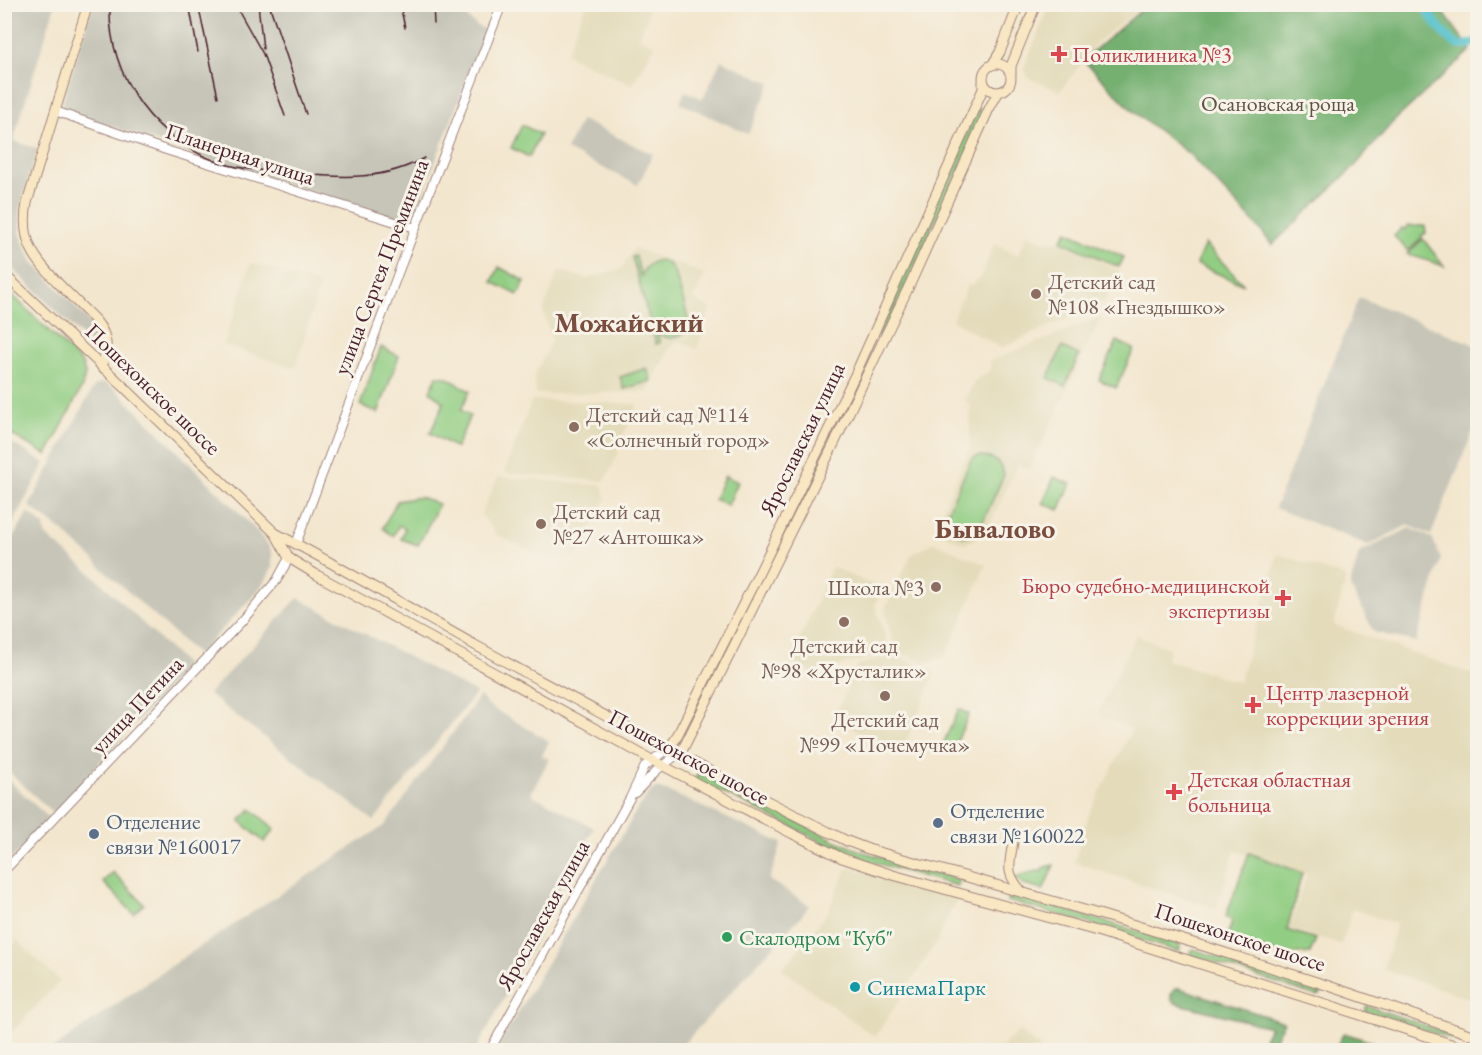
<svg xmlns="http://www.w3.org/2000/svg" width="1482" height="1055" viewBox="0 0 1482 1055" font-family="'EB Garamond',serif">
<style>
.built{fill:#e3dbba}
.industrial{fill:#c6c5b8}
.green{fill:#91cd83;stroke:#6e7657;stroke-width:1.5}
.forest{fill:#74b071;stroke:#5f684e;stroke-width:1.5}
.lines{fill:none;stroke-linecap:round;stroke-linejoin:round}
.river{stroke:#54c1cd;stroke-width:9}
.tertiary-casing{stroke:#9e827c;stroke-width:10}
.secondary-casing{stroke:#9e827c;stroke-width:11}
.tertiary{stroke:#fff;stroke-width:8}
.secondary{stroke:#f9e7c3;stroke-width:9}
.rail{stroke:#4a1f2b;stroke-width:1.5}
.health-dot{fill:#e0444e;stroke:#f7f3e8;stroke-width:2}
.education-dot{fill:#8d6e63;stroke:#f7f3e8;stroke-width:2}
.service-dot{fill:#5c6f8a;stroke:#f7f3e8;stroke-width:2}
.leisure-dot{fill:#2e9e5b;stroke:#f7f3e8;stroke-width:2}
.culture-dot{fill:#0f9aa8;stroke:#f7f3e8;stroke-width:2}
.labels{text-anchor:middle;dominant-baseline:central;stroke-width:6;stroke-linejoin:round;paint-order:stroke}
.health-label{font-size:22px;fill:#be3a42;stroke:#f7f3e8;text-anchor:start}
.park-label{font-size:22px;fill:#5f5345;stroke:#f7f3e8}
.street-label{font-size:22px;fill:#4a1f2b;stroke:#f7f3e8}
.education-label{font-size:22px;fill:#785e54;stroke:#f7f3e8;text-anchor:start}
.service-label{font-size:22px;fill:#4e5e75;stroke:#f7f3e8;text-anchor:start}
.leisure-label{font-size:22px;fill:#27864d;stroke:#f7f3e8;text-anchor:start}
.culture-label{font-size:22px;fill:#0d838f;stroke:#f7f3e8;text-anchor:start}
.district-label{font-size:28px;font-weight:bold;fill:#7b4d3f;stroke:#f7f3e8}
</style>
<rect width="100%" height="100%" fill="#f7f3e8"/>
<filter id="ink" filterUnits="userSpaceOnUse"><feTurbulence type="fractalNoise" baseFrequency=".0167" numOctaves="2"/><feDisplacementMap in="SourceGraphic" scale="12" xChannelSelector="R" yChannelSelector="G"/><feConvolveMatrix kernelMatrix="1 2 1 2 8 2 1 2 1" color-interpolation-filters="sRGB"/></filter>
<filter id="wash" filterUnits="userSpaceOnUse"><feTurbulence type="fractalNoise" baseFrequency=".008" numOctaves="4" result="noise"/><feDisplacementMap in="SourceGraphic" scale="24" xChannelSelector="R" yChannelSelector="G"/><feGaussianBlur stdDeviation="1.35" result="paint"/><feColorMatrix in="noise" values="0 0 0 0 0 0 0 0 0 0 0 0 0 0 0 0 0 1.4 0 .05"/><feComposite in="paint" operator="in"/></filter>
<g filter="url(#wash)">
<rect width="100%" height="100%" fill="#f3e6ce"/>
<g class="built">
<polygon points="586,5 647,5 648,15 638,37 655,45 632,85 566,54"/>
<polygon points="1050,5 1144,5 1098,41 1060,91 1028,78 1024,68"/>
<polygon points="1028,234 1046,242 1057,241 1120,271 1105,301 1001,348 952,320 968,285 972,286 975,280 979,281 994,244 1018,255"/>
<polygon points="634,248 705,274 693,299 710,308 697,349 678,341 669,349 648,392 536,394 534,377 552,340 543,311 559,270 586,279 622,269"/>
<polygon points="251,263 320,284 295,368 224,345"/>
<polygon points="1101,317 1030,469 1018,464 986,533 965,544 934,530 970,448 970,406 965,400 974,381 991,370 990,361"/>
<polygon points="532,400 638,404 616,450 619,452 605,481 504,473"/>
<polygon points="498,477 602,485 606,499 577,558 550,560 497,535 481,514"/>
<polygon points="934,542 986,565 945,657 925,663 895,650 885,609 911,555"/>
<polygon points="1278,554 1346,577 1334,625 1477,676 1477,1001 1383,969 1397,924 1353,909 1341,945 1290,928 1307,874 1235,851 1216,909 1074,862 1089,814 1132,729 1101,717 1098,713 1136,635 1170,649 1166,660 1239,682"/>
<polygon points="832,567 882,589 875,604 886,640 880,655 813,673 790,661"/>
<polygon points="895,655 936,672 904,746 894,748 833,720 858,665"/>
<polygon points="851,868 957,898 936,943 875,1037 782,969 808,938 827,913 847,869"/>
<polygon points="17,940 60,981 6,1038 4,1036 5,953"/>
<polygon points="1019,1031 1042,1050 998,1050"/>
</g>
<g class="industrial">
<polygon points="4,5 55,5 13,141 38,149 20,208 20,231 23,242 33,262 99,332 101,343 97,351 5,261"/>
<polygon points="92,5 453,5 477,26 487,30 466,82 414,216 406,220 247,173 153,141 61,108"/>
<polygon points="721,60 771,83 748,134 680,103 685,91 703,99"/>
<polygon points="581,120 653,154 638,185 566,150"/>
<polygon points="1359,297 1477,346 1477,422 1431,535 1408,525 1368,545 1275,508"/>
<polygon points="105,383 116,390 257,531 268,545 272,553 272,568 266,580 255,594 198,655 106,572 89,555 60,529 29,506 93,388 97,384"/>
<polygon points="5,439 45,463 5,537"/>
<polygon points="28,512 44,526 45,535 93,575 187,666 54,814 5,768 5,552"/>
<polygon points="1410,528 1432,538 1441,559 1416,642 1374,632 1350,586 1359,553"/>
<polygon points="298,598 476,693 374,821 208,694"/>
<polygon points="480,696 487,705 549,741 542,756 549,759 531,794 594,828 540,922 540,932 476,1050 51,1050 166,969 385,825"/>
<polygon points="4,776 50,819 4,867"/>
<polygon points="656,788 669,792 782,843 769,880 809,905 802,915 678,1050 496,1050 635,813 651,791"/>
</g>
<g class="green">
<polygon points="978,109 985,112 882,337 878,335 914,252"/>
<polygon points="522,125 540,134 529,157 511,148"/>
<polygon points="1408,226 1425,226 1426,233 1421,236 1422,238 1408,251 1394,236 1402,228 1404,230"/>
<polygon points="1067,231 1124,257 1119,267 1061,241"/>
<polygon points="1423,239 1444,266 1407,254"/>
<polygon points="1205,244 1244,285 1196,264"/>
<path d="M636,256L641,277C644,263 662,253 672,268C676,274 688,314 688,322C688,328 684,334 678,336C670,341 663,337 657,332L660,343L656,344L632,257Z"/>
<polygon points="499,267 525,281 518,295 492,282"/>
<polygon points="5,288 82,363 85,374 82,387 47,455 5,431"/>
<polygon points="1117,341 1134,349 1116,388 1099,380"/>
<polygon points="381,347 399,356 378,413 360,405"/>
<polygon points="1062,347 1079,355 1065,386 1048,378"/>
<polygon points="647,368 651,381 624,389 620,377"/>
<polygon points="437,376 446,377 470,391 461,410 470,416 456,448 430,433 444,403 430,391"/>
<path d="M981,456C993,457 1002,462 1004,475L979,530L975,534L964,536L953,531L949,527L946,515L971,460L975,457Z"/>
<polygon points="725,476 738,482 728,505 714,499"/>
<polygon points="1054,477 1071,484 1059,510 1043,503"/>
<polygon points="420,497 439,504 418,545 401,539 405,529 399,525 393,536 383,528 397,501"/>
<polygon points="959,709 969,714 953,750 942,746"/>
<polygon points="698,773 836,841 863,852 959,879 958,886 859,858 833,847 695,779"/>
<polygon points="251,809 275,829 264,842 240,821"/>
<polygon points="1249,853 1302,873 1287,930 1316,939 1310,953 1281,955 1227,938 1232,921 1226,916"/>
<polygon points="1054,865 1043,890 1024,885 1015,877 1036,871 1041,872 1043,868"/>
<polygon points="113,872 144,904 134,914 103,882"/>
<polygon points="1010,893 1179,944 1180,949 1176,951 1088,923 1008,901"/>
<polygon points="1193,949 1319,991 1321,994 1317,996 1191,955 1190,951"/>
<polygon points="1367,1006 1477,1043 1477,1047 1365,1011"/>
</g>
<g class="forest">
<polygon points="1147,5 1438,5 1471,50 1392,123 1356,165 1272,245 1260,229 1189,154 1134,112 1083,60"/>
<path d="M1176,988H1179L1284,1022L1269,1050H1258L1270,1027L1175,1003L1172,1001C1170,996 1171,991 1176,988Z"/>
<polygon points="1344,1033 1396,1050 1334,1050"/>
</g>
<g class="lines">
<path class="river" d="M1423,4C1429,15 1447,40 1458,45C1464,47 1472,43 1478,42"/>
</g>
</g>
<g filter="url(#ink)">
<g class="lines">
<g class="tertiary-casing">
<g id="tertiary">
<polyline points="55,111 166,150 392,221 416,228"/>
<polyline points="296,544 400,268 502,4"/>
<polyline points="635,793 657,770 678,754"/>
<polyline points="4,871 242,621 277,580 289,558"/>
<polyline points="490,1050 630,798 645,766 667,749"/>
</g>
</g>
<g class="secondary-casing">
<g id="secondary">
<path d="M88,4L27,203C20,242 34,258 60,285C72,297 84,309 96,321C110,338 107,348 102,368"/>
<circle cx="997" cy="78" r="14"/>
<polyline points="992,65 1000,52 1019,4"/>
<polyline points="1011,74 1011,66 1036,4"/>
<polyline points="4,274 123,386 275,533 289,558 317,575 652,760 793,834 842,858 893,875 1097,931 1470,1050"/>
<path d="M275,533C342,567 407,607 473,644C597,712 721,779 847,841L868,849L1102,915L1213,949L1326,985L1478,1037"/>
<polyline points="667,749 675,740 761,569 855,375 983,89 983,82"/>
<polyline points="678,754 683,749 833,446 912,280 989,109 998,93"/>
<path d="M1013,842C1009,867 1005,873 1023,893"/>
</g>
</g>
<use href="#tertiary" class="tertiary"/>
<use href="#secondary" class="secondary"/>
<g class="rail">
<path d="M110,4C107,78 157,145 228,165C251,171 276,171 300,174C343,178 386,180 424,158"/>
<polyline points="189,4 198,52"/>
<polyline points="198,4 218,97"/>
<polyline points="235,4 263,54 285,116"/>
<polyline points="258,4 263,49"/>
<polyline points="269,4 306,114"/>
<polyline points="400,4 405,28"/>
<polyline points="433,4 434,24"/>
</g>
</g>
</g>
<g class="health-dot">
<path d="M1056 45h6v6h6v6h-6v6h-6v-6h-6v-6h6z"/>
<path d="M1280 589h6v6h6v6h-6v6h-6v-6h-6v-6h6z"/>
<path d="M1250 696h6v6h6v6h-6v6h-6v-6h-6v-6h6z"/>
<path d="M1171 783h6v6h6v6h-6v6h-6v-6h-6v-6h6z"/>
</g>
<g class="education-dot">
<circle cx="1036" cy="294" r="6"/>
<circle cx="574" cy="427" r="6"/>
<circle cx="541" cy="524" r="6"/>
<circle cx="936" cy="587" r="6"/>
<circle cx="844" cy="622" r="6"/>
<circle cx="885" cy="696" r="6"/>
</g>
<g class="service-dot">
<circle cx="938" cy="823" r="6"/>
<circle cx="94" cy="834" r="6"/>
</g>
<circle class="leisure-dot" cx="727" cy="937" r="6"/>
<circle class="culture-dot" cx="855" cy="987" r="6"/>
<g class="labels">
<g class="health-label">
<text x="1072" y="54">Поликлиника №3</text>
<text x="1270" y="585" text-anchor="end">Бюро судебно-медицинской<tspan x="1270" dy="25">экспертизы</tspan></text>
<text x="1266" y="692">Центр лазерной<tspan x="1266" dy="25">коррекции зрения</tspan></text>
<text x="1188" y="779">Детская областная<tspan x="1188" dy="25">больница</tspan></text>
</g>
<g class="park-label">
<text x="1278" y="103">Осановская роща</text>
</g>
<g class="street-label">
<text transform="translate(240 154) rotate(18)">Планерная улица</text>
<text transform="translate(381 267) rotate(-69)">улица Сергея Преминина</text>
<text transform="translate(153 389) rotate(44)">Пошехонское шоссе</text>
<text transform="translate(802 439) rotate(-64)">Ярославская улица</text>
<text transform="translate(137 705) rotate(-47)">улица Петина</text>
<text transform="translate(689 757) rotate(28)">Пошехонское шоссе</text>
<text transform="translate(543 915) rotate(-61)">Ярославская улица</text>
<text transform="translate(1240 937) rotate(18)">Пошехонское шоссе</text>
</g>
<g class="education-label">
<text x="1048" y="281">Детский сад<tspan x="1048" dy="25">№108 «Гнездышко»</tspan></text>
<text x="586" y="414">Детский сад №114<tspan x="586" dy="25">«Солнечный город»</tspan></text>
<text x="553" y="511">Детский сад<tspan x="553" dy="25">№27 «Антошка»</tspan></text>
<text x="924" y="587" text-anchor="end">Школа №3</text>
<text x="844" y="645" text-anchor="middle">Детский сад<tspan x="844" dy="25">№98 «Хрусталик»</tspan></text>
<text x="885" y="719" text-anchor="middle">Детский сад<tspan x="885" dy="25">№99 «Почемучка»</tspan></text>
</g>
<g class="service-label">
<text x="950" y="810">Отделение<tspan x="950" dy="25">связи №160022</tspan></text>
<text x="106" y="821">Отделение<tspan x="106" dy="25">связи №160017</tspan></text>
</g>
<g class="leisure-label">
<text x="739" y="937">Скалодром "Куб"</text>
</g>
<g class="culture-label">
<text x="867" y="987">СинемаПарк</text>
</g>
<g class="district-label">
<text x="629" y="322">Можайский</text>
<text x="995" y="528">Бывалово</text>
</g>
</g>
<rect width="1482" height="1055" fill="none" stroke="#f7f3e8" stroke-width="24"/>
</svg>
